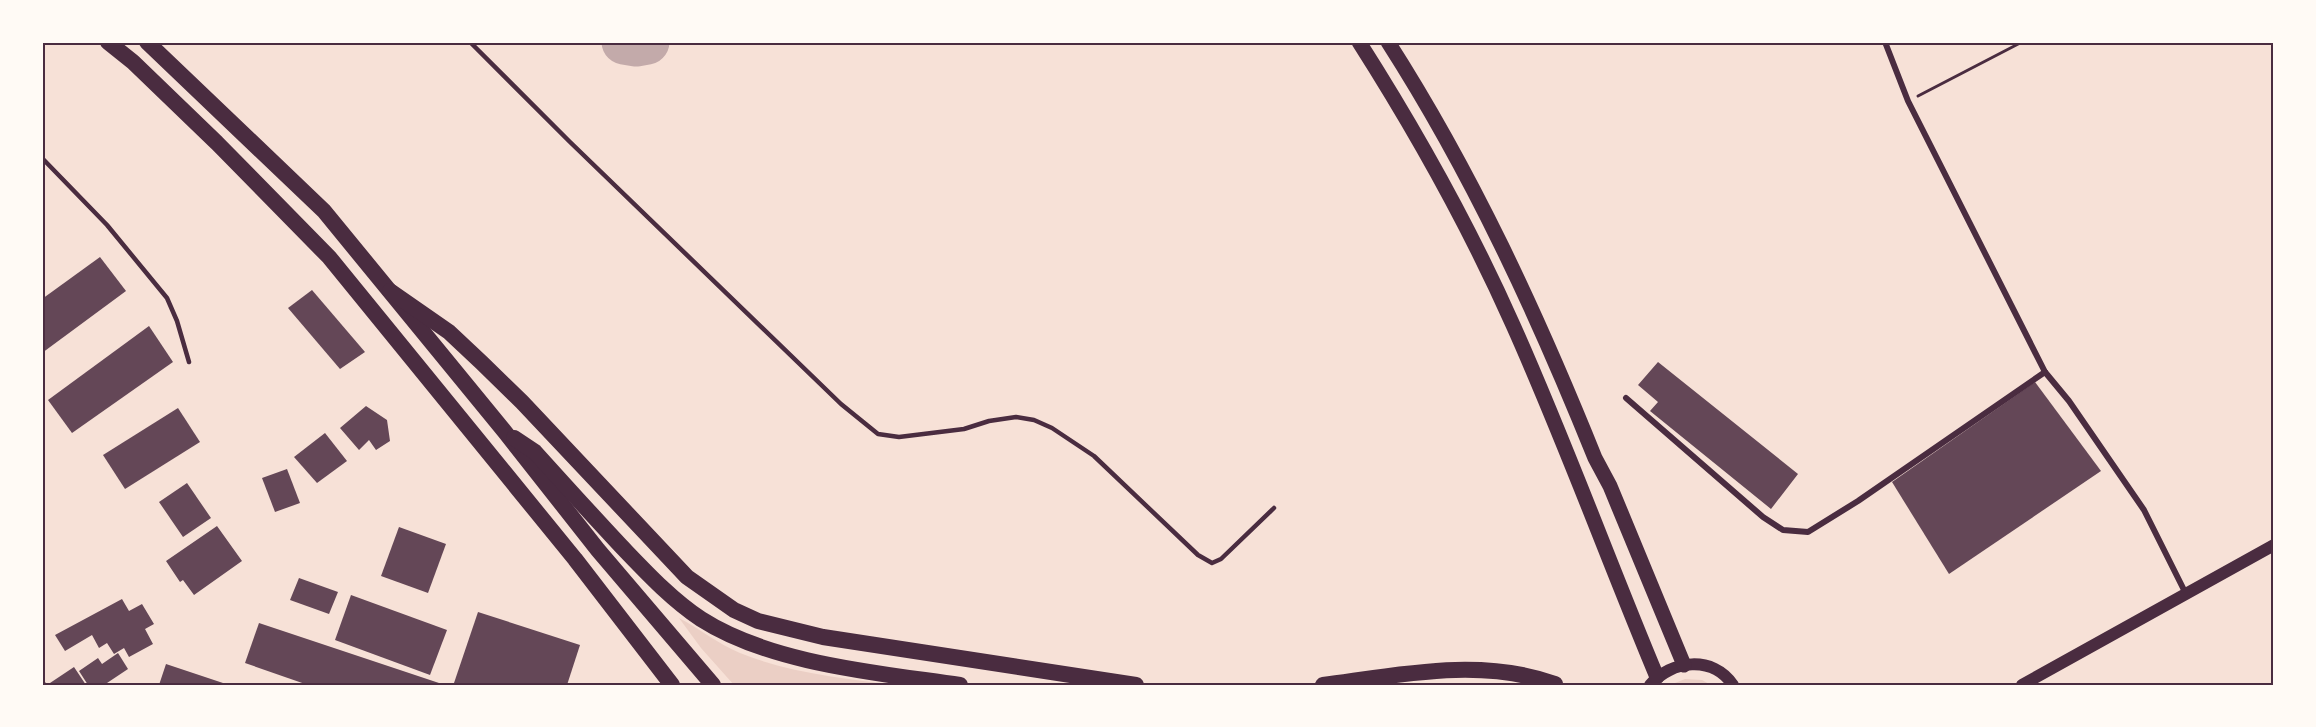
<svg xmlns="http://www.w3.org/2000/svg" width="2316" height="727" viewBox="0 0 2316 727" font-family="'Titillium Web',sans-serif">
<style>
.green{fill:#ebcfc5}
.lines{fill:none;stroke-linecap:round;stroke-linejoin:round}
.taxiway{stroke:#c3aaaa;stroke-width:45}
.building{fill:#644757}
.path{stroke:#4a2c40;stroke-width:3}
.service{stroke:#4a2c40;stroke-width:4.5}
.minor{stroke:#4a2c40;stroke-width:6}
.secondary{stroke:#4a2c40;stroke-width:12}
.primary{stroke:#4a2c40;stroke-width:15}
.trunk{stroke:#4a2c40;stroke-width:16}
.neatline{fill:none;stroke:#4a2c40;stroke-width:2}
</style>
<rect width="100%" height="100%" fill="#f7e1d7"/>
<g class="green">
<path d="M679,618C700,629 718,644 740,653C789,673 843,678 895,685H734L701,648Z"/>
<polygon points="1685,679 1702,680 1711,685 1670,685"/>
</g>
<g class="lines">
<polyline class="taxiway" points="624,42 636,44 647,42"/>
</g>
<g class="building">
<polygon points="100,257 126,291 42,353 42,299"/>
<polygon points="312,290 365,352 340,369 288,308"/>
<polygon points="149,326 173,362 72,433 48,400"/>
<polygon points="1658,362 1798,474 1771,509 1650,411 1658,402 1638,385"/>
<polygon points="2035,382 2101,471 1949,574 1892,482"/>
<polygon points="366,406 387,420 390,441 376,450 369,440 359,450 340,428"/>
<polygon points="178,408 200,442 125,489 103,455"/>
<polygon points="325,433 347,461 317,483 294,457"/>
<polygon points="287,469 300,503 275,512 262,478"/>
<polygon points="187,483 211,518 183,537 159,502"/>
<polygon points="217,526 242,561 194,595 183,580 180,582 166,561"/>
<polygon points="399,527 446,544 428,593 381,576"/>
<polygon points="299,578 338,592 329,614 290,600"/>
<polygon points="351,595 447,630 430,675 335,640"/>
<polygon points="122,599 129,611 142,604 154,624 145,629 153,644 129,657 124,648 114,654 107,643 99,648 92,635 65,651 55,635"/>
<polygon points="478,612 580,645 567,685 454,683"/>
<polygon points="259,623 445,685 308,685 245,663"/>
<polygon points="118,653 128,669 104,685 88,685 79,671 98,658 102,664"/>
<polygon points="166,664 229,685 159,685"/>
<polygon points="74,667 86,685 42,685 42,677 47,685"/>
</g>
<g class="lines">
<polyline class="path" points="1918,96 2022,42"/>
<g class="service">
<polyline points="470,42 570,142 841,404 878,434 899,437 964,429 989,421 1016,417 1034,420 1052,428 1094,456 1198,555 1212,563 1221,559 1274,508"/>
<polyline points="42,158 107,225 167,298 177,321 189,362"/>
</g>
<g class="minor">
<polyline points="1885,42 1908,101 2045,372 2069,401 2144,510 2186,594"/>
<polyline points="1626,398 1763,517 1783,530 1808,532 1858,501 2045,372"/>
</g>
<g class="secondary">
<path d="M1650,685C1671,660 1713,655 1733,685"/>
<polyline points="2022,685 2274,545"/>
</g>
<g class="primary">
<path d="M1359,42C1417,133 1469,226 1513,325C1565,441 1608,560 1657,677"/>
<path d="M1388,42C1472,173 1537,314 1595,458L1610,486L1684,665"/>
</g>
<g class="trunk">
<polyline points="108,42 133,62 217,143 329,257 575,559 672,685"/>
<polyline points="147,42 324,211 505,432 598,550 713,685"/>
<polyline points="390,291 449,332 482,363 522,402 687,577 734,610 758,621 823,637 1136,685"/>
<path d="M514,438L535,452C563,483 592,515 621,546C646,572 671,599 701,619C771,664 879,673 960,685"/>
<path d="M1323,685C1398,675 1481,657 1555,684"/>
</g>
</g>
<rect width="2316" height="727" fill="none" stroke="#fffaf5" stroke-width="87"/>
<rect x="44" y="44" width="2228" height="640" class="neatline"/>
</svg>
